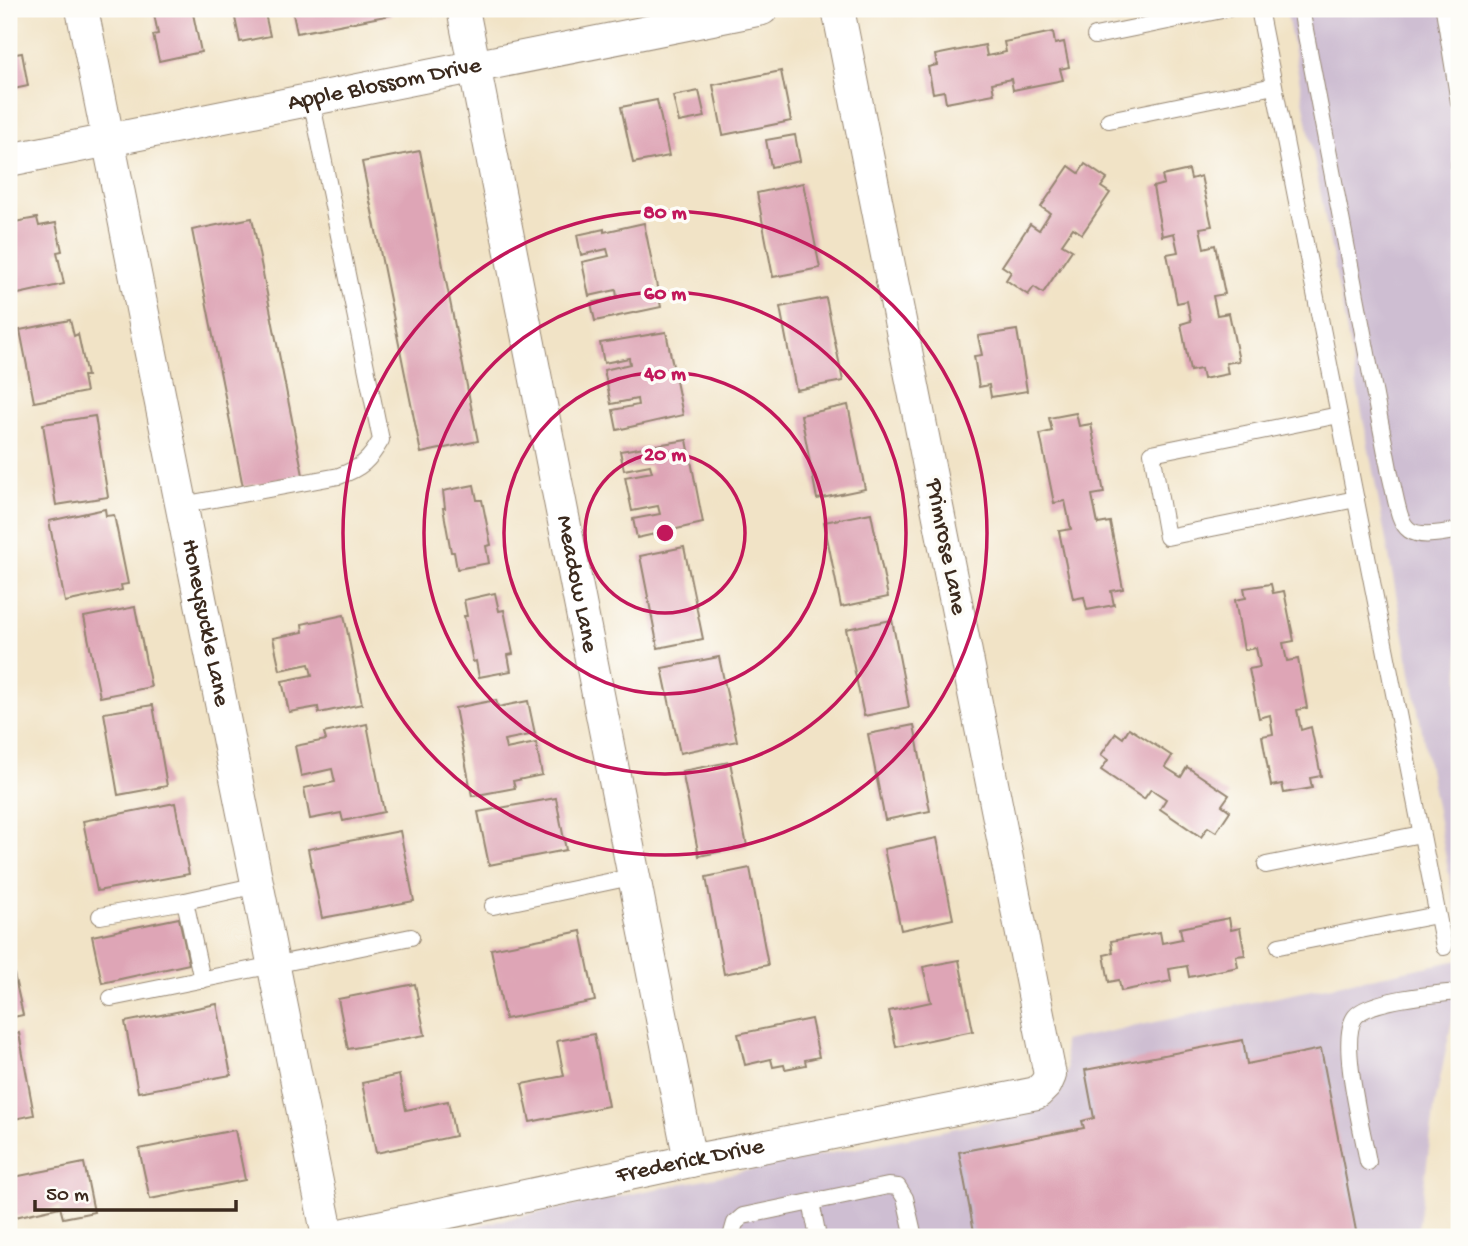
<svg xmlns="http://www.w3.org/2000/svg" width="1468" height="1246" viewBox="0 0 1468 1246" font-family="'Gochi Hand',sans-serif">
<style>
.industrial{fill:#cebed2}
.building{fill:#dea5b6}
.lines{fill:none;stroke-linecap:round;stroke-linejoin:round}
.lane-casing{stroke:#968672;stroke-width:18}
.street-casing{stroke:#968672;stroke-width:34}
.lane{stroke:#fff;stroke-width:16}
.street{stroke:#fff;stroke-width:32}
.ring{fill:none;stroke:#c2185b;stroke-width:3.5}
.labels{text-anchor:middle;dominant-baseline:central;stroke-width:7;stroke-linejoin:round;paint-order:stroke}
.street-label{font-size:24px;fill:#3b2a1e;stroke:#fdfcf7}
.centre{fill:#c2185b;stroke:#fdfcf7;stroke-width:3.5}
.ring-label{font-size:21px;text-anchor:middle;font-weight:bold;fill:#c2185b;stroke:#fdfcf7;stroke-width:7;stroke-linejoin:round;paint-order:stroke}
</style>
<rect width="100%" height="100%" fill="#fdfcf7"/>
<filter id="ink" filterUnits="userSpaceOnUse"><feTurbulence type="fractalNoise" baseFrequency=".0143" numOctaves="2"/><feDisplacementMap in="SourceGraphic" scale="14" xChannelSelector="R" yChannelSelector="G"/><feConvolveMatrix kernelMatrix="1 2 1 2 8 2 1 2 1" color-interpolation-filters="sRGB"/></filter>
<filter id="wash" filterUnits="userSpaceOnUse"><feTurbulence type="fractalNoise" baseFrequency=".00686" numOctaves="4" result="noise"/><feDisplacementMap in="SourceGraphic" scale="28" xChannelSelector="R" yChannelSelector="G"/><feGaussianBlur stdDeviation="1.57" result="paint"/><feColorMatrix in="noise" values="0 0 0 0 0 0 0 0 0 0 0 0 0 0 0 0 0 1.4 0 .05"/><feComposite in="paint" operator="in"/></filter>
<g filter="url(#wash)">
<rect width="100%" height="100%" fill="#f1e3c6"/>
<g class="industrial">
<polygon points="1286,9 1459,9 1459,928"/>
<polygon points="1459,960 1459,986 1435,1104 1417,1237 419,1237 1030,1113 1049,1105 1062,1089 1067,1069 1063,1041"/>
</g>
<g id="blocks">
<g class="building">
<polygon points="153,9 192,9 201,52 159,61 153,35 158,34"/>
<polygon points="256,9 264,9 270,36 240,42 234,13"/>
<polygon points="292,9 390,9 391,15 297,33"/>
<polygon points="1053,32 1055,44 1064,42 1069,67 1060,69 1063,80 1013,90 1011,79 992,83 994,94 946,103 944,91 933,93 928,67 937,65 935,55 985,45 987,56 1006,52 1004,42"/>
<polygon points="22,53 28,86 9,90 9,55"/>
<polygon points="781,71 791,121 723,135 713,85"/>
<polygon points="699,91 705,117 679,122 673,96"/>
<polygon points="657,100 669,156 633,163 621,107"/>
<polygon points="795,135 800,161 771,167 766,140"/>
<polygon points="420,151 478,441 421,453 362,162"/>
<polygon points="1085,164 1107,179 1101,187 1110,193 1082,234 1073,228 1062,244 1072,250 1043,293 1034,287 1028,295 1006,280 1011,272 1002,266 1030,224 1039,230 1050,213 1041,207 1069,166 1079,173"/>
<polygon points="1189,170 1191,179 1201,176 1212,226 1200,228 1204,248 1215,245 1225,294 1213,296 1217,315 1229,313 1239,361 1226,363 1228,374 1203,379 1201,369 1190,371 1181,324 1191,321 1187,301 1177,303 1167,254 1178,252 1174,233 1162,236 1153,187 1164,184 1162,176"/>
<polygon points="803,183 820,268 773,277 757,193"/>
<polygon points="37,218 39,226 56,223 62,251 57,252 64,284 9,296 9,223"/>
<polygon points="252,218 303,475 243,487 192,230"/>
<polygon points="644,223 661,307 595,321 591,303 617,297 616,290 589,296 582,262 609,256 607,249 581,255 577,235 604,229 604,232"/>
<polygon points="826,298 843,381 796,390 780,307"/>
<polygon points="70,320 74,336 78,334 87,376 83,376 86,392 34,402 20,330"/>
<polygon points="1017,330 1027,391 991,397 989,385 979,387 974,356 982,355 978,336"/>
<polygon points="666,332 683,415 617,430 613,410 638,405 637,399 611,404 604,370 630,364 629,358 604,363 600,343"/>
<polygon points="848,405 865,489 817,499 801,415"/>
<polygon points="1076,413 1079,426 1091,424 1104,493 1092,495 1098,524 1110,522 1123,589 1111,591 1114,605 1087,610 1084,597 1073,599 1059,531 1071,529 1065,501 1054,503 1040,434 1052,431 1049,418"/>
<polygon points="95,416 108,497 56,505 43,424"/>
<polygon points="687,440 703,523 637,538 633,519 660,514 658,506 632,511 625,477 652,472 650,465 624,470 620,451"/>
<polygon points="474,485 477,500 482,500 491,545 486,546 489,563 457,569 454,552 451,552 443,508 445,508 443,491"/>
<polygon points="105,509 106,516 114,515 128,584 121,585 122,590 65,602 49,521"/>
<polygon points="871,513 888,597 841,607 824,522"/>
<polygon points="684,547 703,639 658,648 640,556"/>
<polygon points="1271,584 1273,593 1284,591 1294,641 1283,643 1287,661 1298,659 1307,708 1297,710 1301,730 1311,727 1321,776 1310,778 1312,788 1284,793 1282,784 1271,786 1262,736 1273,734 1270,715 1259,718 1249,669 1260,667 1256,648 1244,650 1235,600 1246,598 1244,588"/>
<polygon points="495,593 499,611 504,610 513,654 508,655 511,671 479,677 476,661 473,662 464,616 467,616 464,600"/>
<polygon points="135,607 151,687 100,697 84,617"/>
<polygon points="344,615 362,704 319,713 318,707 289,712 282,681 312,675 309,664 280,670 273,638 303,632 302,624"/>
<polygon points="892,620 909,707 864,716 846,629"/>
<polygon points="719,657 737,741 680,753 662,668"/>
<polygon points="496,700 498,707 528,701 535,734 504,740 506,749 536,743 542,775 513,781 515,788 472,796 455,708"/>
<polygon points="153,705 167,786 118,795 104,713"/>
<polygon points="367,724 384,812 343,821 341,813 310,819 304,788 335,782 332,769 301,776 295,746 326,740 324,733"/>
<polygon points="914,725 930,811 885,820 868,734"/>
<polygon points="1129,728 1172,756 1165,767 1181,777 1187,767 1229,795 1222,805 1230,811 1216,832 1208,827 1201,837 1160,809 1166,799 1151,789 1144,799 1101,770 1108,760 1101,755 1116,733 1123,738"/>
<polygon points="730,762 747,846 699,856 682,771"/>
<polygon points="556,798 566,850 489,865 478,812"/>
<polygon points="175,803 189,874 97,891 83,821"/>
<polygon points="400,831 414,901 322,918 308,849"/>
<polygon points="937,838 953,919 901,930 884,849"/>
<polygon points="750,868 768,965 724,974 706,877"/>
<polygon points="179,918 189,964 102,983 92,936"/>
<polygon points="1229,918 1231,930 1240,928 1245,955 1236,956 1238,967 1189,977 1187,966 1169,969 1171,981 1121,991 1119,980 1109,982 1104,955 1113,953 1111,941 1160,932 1162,943 1182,939 1180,928"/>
<polygon points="581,931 595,1001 505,1019 491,949"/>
<polygon points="9,951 23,1015 9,1018"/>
<polygon points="959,960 973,1031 896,1047 889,1011 931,1002 923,967"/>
<polygon points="415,984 425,1035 348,1049 338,999"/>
<polygon points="217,1004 231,1075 138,1092 125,1022"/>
<polygon points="811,1019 819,1057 805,1060 806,1065 785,1069 784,1065 773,1067 771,1059 745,1065 738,1034"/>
<polygon points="19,1033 34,1115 9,1120 9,1035"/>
<polygon points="594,1034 608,1106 530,1122 522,1084 564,1076 557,1041"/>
<polygon points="1243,1040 1247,1064 1321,1049 1357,1236 975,1237 959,1152 1084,1128 1082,1121 1094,1118 1085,1070"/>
<polygon points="399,1075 406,1110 448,1101 455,1136 376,1153 362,1083"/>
<polygon points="235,1130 245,1180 150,1199 139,1149"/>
<polygon points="84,1163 94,1212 63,1218 60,1207 15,1217 9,1178"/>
</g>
</g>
</g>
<g filter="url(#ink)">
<use href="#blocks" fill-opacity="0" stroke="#968672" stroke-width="2"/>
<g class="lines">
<g class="lane-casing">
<g id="lane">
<polyline points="1259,9 1444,947"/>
<path d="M1301,9L1390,474C1403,528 1397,543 1459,530"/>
<polyline points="1444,9 1459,102"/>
<polyline points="1095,36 1227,9"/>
<polyline points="1109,120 1274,86"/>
<polyline points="1459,164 1459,178"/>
<polyline points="1339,415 1152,453 1167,537 1356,499"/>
<path d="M182,505L339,476C361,468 369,461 381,440L311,99"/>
<polyline points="1266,865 1421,834"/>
<polyline points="185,901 258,885"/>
<polyline points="493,906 636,876"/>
<polyline points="100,916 185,901 202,980"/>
<polyline points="1279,946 1437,915"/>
<polyline points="111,998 411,937"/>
<path d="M1368,1162C1363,1132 1338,1040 1355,1017C1369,999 1436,994 1459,992"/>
<polyline points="811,1202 818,1237"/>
<polyline points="731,1237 735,1223 743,1216 888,1186 898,1187 905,1198 914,1237"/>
</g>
</g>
<g class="street-casing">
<g id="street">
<path id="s1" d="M82,9L328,1237"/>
<path id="s2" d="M463,9L690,1161"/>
<path id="s3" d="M9,160L762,9"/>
<path id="s4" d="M332,1237L690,1161L1037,1093L1046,1084L1050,1075L838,9"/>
</g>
</g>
<use href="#lane" class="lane"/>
<use href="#street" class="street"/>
</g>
</g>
<g class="ring">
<circle cx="665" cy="533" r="80"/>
<circle cx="665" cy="533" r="161"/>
<circle cx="665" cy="533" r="241"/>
<circle cx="665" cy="533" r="322"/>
</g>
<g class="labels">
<g class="street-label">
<text stroke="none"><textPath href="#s3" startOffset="383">Apple Blossom Drive</textPath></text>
<text transform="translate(945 547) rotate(79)">Primrose Lane</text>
<text stroke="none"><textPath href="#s2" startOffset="586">Meadow Lane</textPath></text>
<text stroke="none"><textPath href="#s1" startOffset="626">Honeysuckle Lane</textPath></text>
<text stroke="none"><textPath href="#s4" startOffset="366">Frederick Drive</textPath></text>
</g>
</g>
<circle cx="665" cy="533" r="10" class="centre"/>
<g class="ring-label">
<text x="665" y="218">80 m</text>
<text x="665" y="299">60 m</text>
<text x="665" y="379">40 m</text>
<text x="665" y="460">20 m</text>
</g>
<rect width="1468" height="1246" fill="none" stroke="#fdfcf7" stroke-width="35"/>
<path d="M35 1200v10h201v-10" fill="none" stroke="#3b2a1e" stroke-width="3.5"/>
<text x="46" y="1200" font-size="21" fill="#3b2a1e" stroke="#fdfcf7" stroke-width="5" paint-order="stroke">50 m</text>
</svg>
